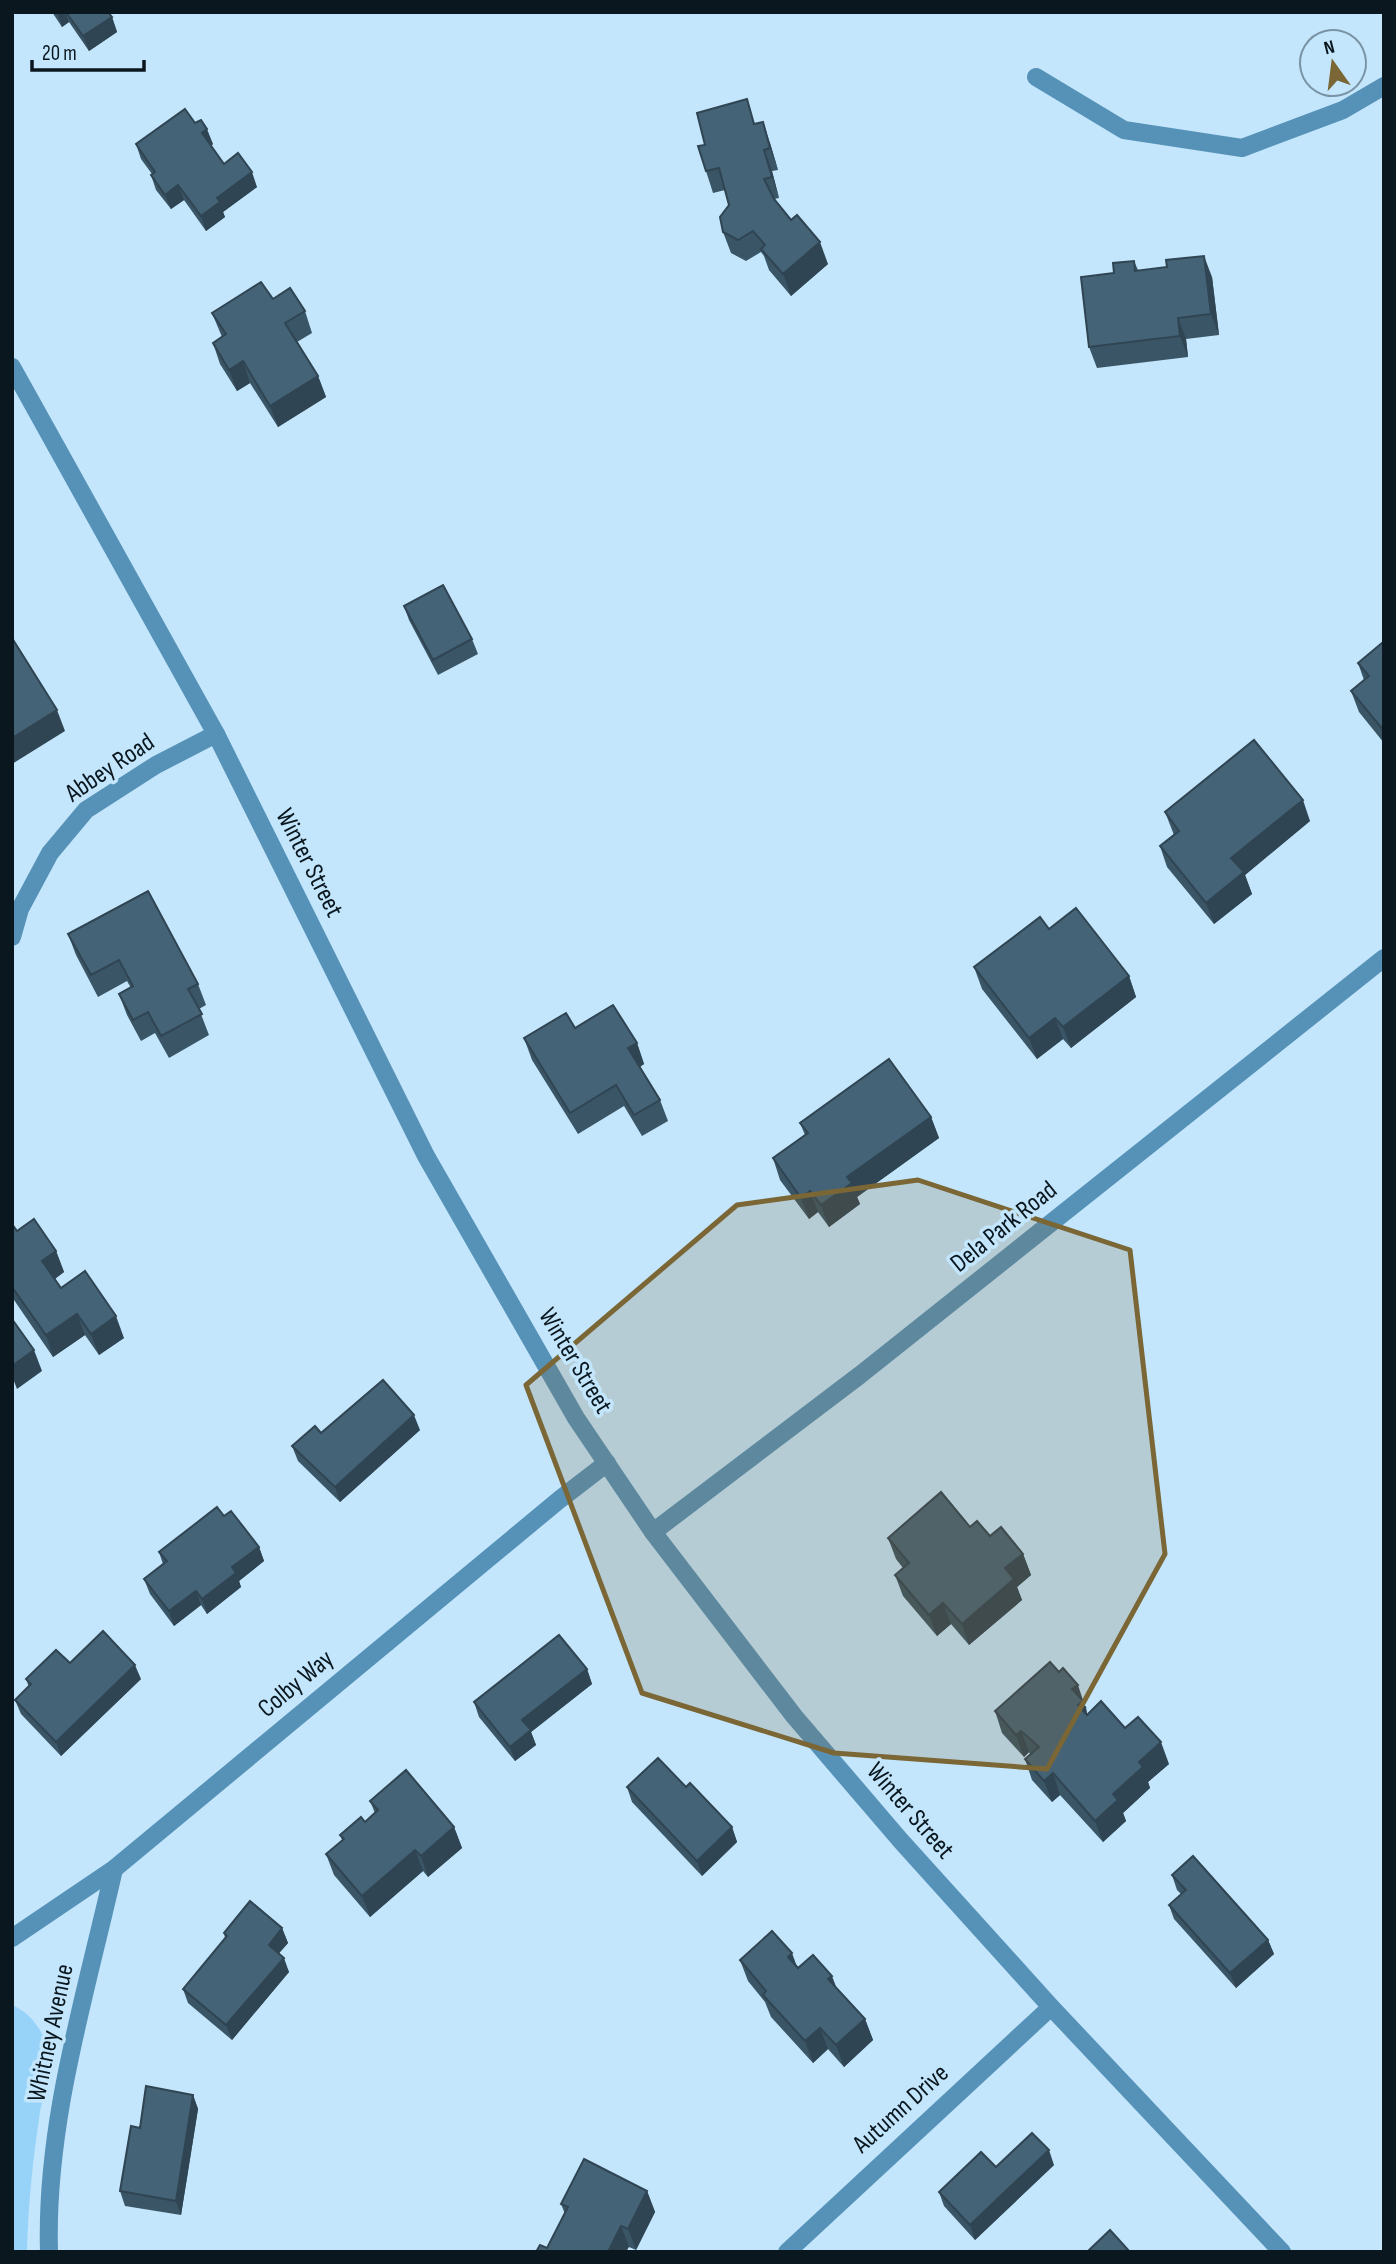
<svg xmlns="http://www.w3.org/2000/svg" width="1396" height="2264" viewBox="0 0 1396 2264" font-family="'Sofia Sans Condensed',sans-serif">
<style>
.green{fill:#97d3f9}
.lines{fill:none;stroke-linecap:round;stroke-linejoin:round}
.minor{stroke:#5692b7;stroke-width:18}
.wall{fill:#3a5565}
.shaded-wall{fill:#304553}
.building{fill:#446376;stroke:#304553;stroke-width:2}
.marked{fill:#7b6636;fill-opacity:0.2;stroke:#7b6636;stroke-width:5;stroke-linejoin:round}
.labels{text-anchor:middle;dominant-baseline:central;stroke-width:7;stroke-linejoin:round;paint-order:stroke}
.street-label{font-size:26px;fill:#0a171f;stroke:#c3e6fc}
</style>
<rect width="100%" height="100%" fill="#c3e6fc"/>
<path class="green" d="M12,2005C36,2015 49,2041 51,2065C52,2080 42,2097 40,2112C33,2159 28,2204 27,2252H12Z"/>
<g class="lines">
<g class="minor">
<polyline points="1036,77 1124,130 1242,148 1343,110 1384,86"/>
<polyline points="12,367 216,734 426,1156 576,1418 653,1532 794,1716 901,1841 1051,2007 1282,2252"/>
<polyline points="12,937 20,909 50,853 86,810 156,765 216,734"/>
<polyline points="653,1532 860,1375 1384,958"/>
<polyline points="12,1938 114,1869 559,1500 607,1463"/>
<path d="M49,2252C45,2123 86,1994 114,1869"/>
<polyline points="787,2252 1051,2007"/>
</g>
</g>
<g class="wall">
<polygon points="52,12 108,12 112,17 117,32 89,51 69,22 62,27"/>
<polygon points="195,123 213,144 211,146 224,164 257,187 223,212 225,217 206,231 184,200 171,209 156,190 151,175 152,174 141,159 136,144"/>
<polygon points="756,124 770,143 778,170 772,171 779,198 774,199 828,264 791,296 769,270 764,256 761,252 746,261 731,253 723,232 729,205 725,190 713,193 706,171 705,145"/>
<polygon points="1134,261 1138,270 1212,277 1219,335 1186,339 1188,357 1097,368 1089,347 1114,273"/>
<polygon points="273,299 305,311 312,333 297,342 318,376 326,397 278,427 250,383 237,391 220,364 213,343 222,337 212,313"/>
<polygon points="404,606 472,639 478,654 438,675 409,620"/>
<polygon points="1384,646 1384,743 1359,712 1351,691 1364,680 1358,663"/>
<polygon points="1165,812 1310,821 1245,875 1252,894 1214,924 1167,867 1160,846 1174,835"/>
<polygon points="1049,929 1129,976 1136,997 1071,1048 1063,1039 1037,1059 982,989 974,967"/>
<polygon points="68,934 198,984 206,1005 199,1009 209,1035 169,1058 155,1033 141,1041 127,1015 119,994 131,988 127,981 98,997 76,955"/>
<polygon points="575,1028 637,1043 644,1064 640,1067 660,1100 668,1121 642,1136 624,1106 578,1134 532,1060 524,1038"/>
<polygon points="931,1117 939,1138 857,1197 860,1204 829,1227 818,1212 809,1219 780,1180 773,1158 805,1135 800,1123"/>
<polygon points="12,1224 17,1231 56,1251 64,1272 55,1279 61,1288 124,1338 99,1355 85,1335 53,1357 12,1297"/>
<polygon points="420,1430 340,1502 298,1461 292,1446 321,1433"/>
<polygon points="224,1516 259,1547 264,1561 239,1581 241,1587 207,1614 201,1605 174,1626 150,1594 144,1579 163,1564 159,1552"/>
<polygon points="970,1527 1023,1554 1031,1575 1017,1587 1022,1600 969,1645 951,1624 937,1636 903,1596 895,1575 903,1568 896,1559 888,1538"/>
<polygon points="70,1663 141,1679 61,1756 21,1714 15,1700 29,1687 26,1679"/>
<polygon points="587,1669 592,1684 531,1732 536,1745 515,1761 479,1717 474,1702"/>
<polygon points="1086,1706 1087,1714 1125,1728 1169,1764 1148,1782 1150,1788 1123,1813 1126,1821 1103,1842 1060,1795 1052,1802 1032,1780 1025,1759 1030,1754 1029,1752 1024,1757 1002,1733 995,1711"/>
<polygon points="627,1787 686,1787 732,1827 737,1842 702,1876 632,1802"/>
<polygon points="370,1801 454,1827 462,1848 428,1877 423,1871 370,1917 334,1875 326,1854 342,1840 340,1835 365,1822 375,1813"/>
<polygon points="1172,1875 1268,1940 1274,1954 1236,1988 1174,1919 1169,1905 1181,1894 1177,1890"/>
<polygon points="282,1928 288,1943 279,1953 289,1972 232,2040 188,2003 183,1989 225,1938 224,1933"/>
<polygon points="740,1960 797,1967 837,1988 865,2019 873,2040 844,2067 828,2049 813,2063 771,2017 765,2002 748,1981"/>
<polygon points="193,2095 198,2109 181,2215 125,2206 120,2191"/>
<polygon points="1054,2165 975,2240 944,2206 939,2192 996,2167"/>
<polygon points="647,2191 655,2212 636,2250 629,2247 547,2248 565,2214 561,2204"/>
</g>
<g class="shaded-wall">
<polygon points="57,12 65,12 69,22 62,27"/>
<polygon points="112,17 117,32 89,51 83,36"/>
<polygon points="763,122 770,143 778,170 770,148"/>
<polygon points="207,129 213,144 207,148 202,133"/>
<polygon points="764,150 772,171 779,198 772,177"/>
<polygon points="252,172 257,187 223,212 225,217 206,231 201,216 217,198"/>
<polygon points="178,185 184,200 171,209 165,195"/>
<polygon points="820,242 828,264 791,296 783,274"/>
<polygon points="1204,256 1212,277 1219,335 1211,314"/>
<polygon points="1178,318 1186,339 1188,357 1180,336"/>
<polygon points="243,361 250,383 237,391 229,370"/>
<polygon points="318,376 326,397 278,427 270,406"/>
<polygon points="57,710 65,731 12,764 12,738"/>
<polygon points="1303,800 1310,821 1245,875 1252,894 1214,924 1206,903 1231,858"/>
<polygon points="1129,976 1136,997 1071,1048 1063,1027"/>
<polygon points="1055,1018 1063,1039 1037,1059 1029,1038"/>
<polygon points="637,1043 644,1064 636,1069 628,1048"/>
<polygon points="931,1117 939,1138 857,1197 860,1204 829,1227 821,1205 847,1177"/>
<polygon points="810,1191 818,1212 809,1219 801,1198"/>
<polygon points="56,1251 64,1272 50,1282 42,1261"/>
<polygon points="77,1314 85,1335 53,1357 46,1335"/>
<polygon points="116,1316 124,1338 99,1355 91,1334"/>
<polygon points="34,1350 42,1371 17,1389 12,1376 12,1366"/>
<polygon points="414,1415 420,1430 340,1502 335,1487"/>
<polygon points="259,1547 264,1561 239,1581 241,1587 207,1614 202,1599 232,1567"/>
<polygon points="1023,1554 1031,1575 1017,1587 1022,1600 969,1645 962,1624 1005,1568"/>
<polygon points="196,1591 201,1605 174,1626 169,1611"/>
<polygon points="943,1603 951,1624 937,1636 929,1615"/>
<polygon points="135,1665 141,1679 61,1756 56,1742"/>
<polygon points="587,1669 592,1684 531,1732 536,1745 515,1761 510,1747 522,1720"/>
<polygon points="1078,1685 1090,1722 1086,1727 1072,1689"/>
<polygon points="1021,1731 1029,1752 1024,1757 1016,1735"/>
<polygon points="1161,1742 1169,1764 1148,1782 1150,1788 1123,1813 1126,1821 1103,1842 1095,1821 1113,1794 1139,1762"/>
<polygon points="1053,1773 1060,1795 1052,1802 1044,1781"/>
<polygon points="454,1827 462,1848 428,1877 421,1856"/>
<polygon points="732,1827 737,1842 702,1876 697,1861"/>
<polygon points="415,1850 423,1871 370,1917 362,1896"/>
<polygon points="282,1928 288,1943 274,1959 269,1945"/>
<polygon points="1268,1940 1274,1954 1236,1988 1230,1973"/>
<polygon points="792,1953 800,1975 788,1957"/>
<polygon points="284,1958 289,1972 232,2040 226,2025"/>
<polygon points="832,1976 840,1997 828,1979"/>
<polygon points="865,2019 873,2040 844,2067 836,2045"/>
<polygon points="820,2028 828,2049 813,2063 805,2041"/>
<polygon points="193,2095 198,2109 181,2215 176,2201"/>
<polygon points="1049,2150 1054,2165 975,2240 970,2225"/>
<polygon points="647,2191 655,2212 636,2250 628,2229"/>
<polygon points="621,2226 629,2247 626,2252 608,2252"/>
</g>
<g class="building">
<polygon points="66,12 108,12 112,17 83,36"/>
<polygon points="747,99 754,124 763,122 770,148 764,150 772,177 764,179 774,199 791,220 797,215 820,242 783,274 761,249 765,245 753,231 738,240 723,232 720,217 729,205 719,168 706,171 698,146 705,145 697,113"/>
<polygon points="185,109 195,123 201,120 207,129 202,133 224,164 238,153 252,172 217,198 220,202 201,216 178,185 165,195 151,175 155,172 136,144"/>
<polygon points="1204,256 1211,314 1178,318 1180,336 1089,347 1081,277 1114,273 1113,263 1134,261 1135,271 1167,267 1166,260"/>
<polygon points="261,282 273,299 290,288 305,311 285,323 318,376 270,406 243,361 229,370 213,343 226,334 212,313"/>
<polygon points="443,585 472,639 433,660 404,606"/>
<polygon points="12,638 57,710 12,738"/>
<polygon points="1382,643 1384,646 1384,731 1351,691 1369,676 1358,663"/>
<polygon points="1254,740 1303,800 1231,858 1244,872 1206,903 1160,846 1179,831 1165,812"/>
<polygon points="148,891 198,984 188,989 202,1014 161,1036 148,1012 133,1020 119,994 133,986 119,960 91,975 68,934"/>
<polygon points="1076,908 1129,976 1063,1027 1055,1018 1029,1038 974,967 1040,917 1049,929"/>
<polygon points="613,1005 637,1043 628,1048 660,1100 634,1115 616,1085 570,1113 524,1038 566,1013 575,1028"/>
<polygon points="889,1059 931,1117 847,1177 852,1183 821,1205 810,1191 801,1198 773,1158 808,1133 800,1123"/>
<polygon points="34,1219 56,1251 42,1261 61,1288 85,1271 116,1316 91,1334 77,1314 46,1335 12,1287 12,1224 17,1231"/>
<polygon points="12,1319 34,1350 12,1366"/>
<polygon points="383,1380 414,1415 335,1487 292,1446 315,1426 321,1433"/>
<polygon points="941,1492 970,1527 977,1521 990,1536 1001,1527 1023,1554 1005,1568 1014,1579 962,1624 943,1603 929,1615 895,1575 909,1563 888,1538"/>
<polygon points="217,1507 224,1516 231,1511 259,1547 232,1567 236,1573 202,1599 196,1591 169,1611 144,1579 167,1561 159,1552"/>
<polygon points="103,1631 135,1665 56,1742 15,1700 31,1684 26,1679 56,1650 70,1663"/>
<polygon points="559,1635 587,1669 522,1720 531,1730 510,1747 474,1702"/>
<polygon points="1050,1662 1059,1672 1063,1668 1078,1685 1072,1689 1083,1701 1078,1705 1087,1715 1101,1701 1125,1728 1138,1717 1161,1742 1139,1762 1143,1767 1113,1794 1118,1800 1095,1821 1053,1773 1044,1781 1025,1759 1039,1747 1021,1731 1016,1735 995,1711"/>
<polygon points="658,1758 686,1787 690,1783 732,1827 697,1861 627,1787"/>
<polygon points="406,1770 454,1827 421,1856 415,1850 362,1896 326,1854 344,1839 340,1835 361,1817 365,1822 378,1810 370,1801"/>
<polygon points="1193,1856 1268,1940 1230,1973 1169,1905 1186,1890 1172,1875"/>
<polygon points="250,1901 282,1928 269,1945 284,1958 226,2025 183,1989 227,1936 224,1933"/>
<polygon points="772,1931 792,1953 788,1957 798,1968 813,1955 832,1976 828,1979 865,2019 836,2045 820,2028 805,2041 763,1995 766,1991 740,1960"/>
<polygon points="146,2086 193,2095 176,2201 120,2191 131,2126 140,2128"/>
<polygon points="1032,2133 1049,2150 970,2225 939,2192 981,2152 996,2167"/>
<polygon points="584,2159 647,2191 628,2229 621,2226 608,2252 536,2252 540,2245 547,2248 568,2207 561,2204"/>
<polygon points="1110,2230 1130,2252 1087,2252"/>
</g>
<path class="marked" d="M918,1180L1130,1250L1165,1554L1047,1769L834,1753L642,1693L526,1385L737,1205Z"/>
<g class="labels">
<g class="street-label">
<text transform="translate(110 768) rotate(-34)">Abbey Road</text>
<text transform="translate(309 863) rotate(63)">Winter Street</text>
<text transform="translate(1004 1227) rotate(-39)">Dela Park Road</text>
<text transform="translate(575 1361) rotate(59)">Winter Street</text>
<text transform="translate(296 1684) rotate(-40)">Colby Way</text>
<text transform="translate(910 1811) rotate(49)">Winter Street</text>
<text transform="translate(51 2033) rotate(-78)">Whitney Avenue</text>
<text transform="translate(901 2109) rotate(-42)">Autumn Drive</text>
</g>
</g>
<rect width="1396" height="2264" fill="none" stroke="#0a171f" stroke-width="28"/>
<g transform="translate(1333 63) rotate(346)"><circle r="33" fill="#c3e6fc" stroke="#7993a4" stroke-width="2"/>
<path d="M0-5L12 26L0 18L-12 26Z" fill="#7b6636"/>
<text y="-10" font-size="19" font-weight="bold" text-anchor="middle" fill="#0a171f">N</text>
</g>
<path d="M32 60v10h112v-10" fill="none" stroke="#0a171f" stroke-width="3.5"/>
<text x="42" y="60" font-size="21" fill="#0a171f" stroke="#c3e6fc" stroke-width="5" paint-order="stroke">20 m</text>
</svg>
